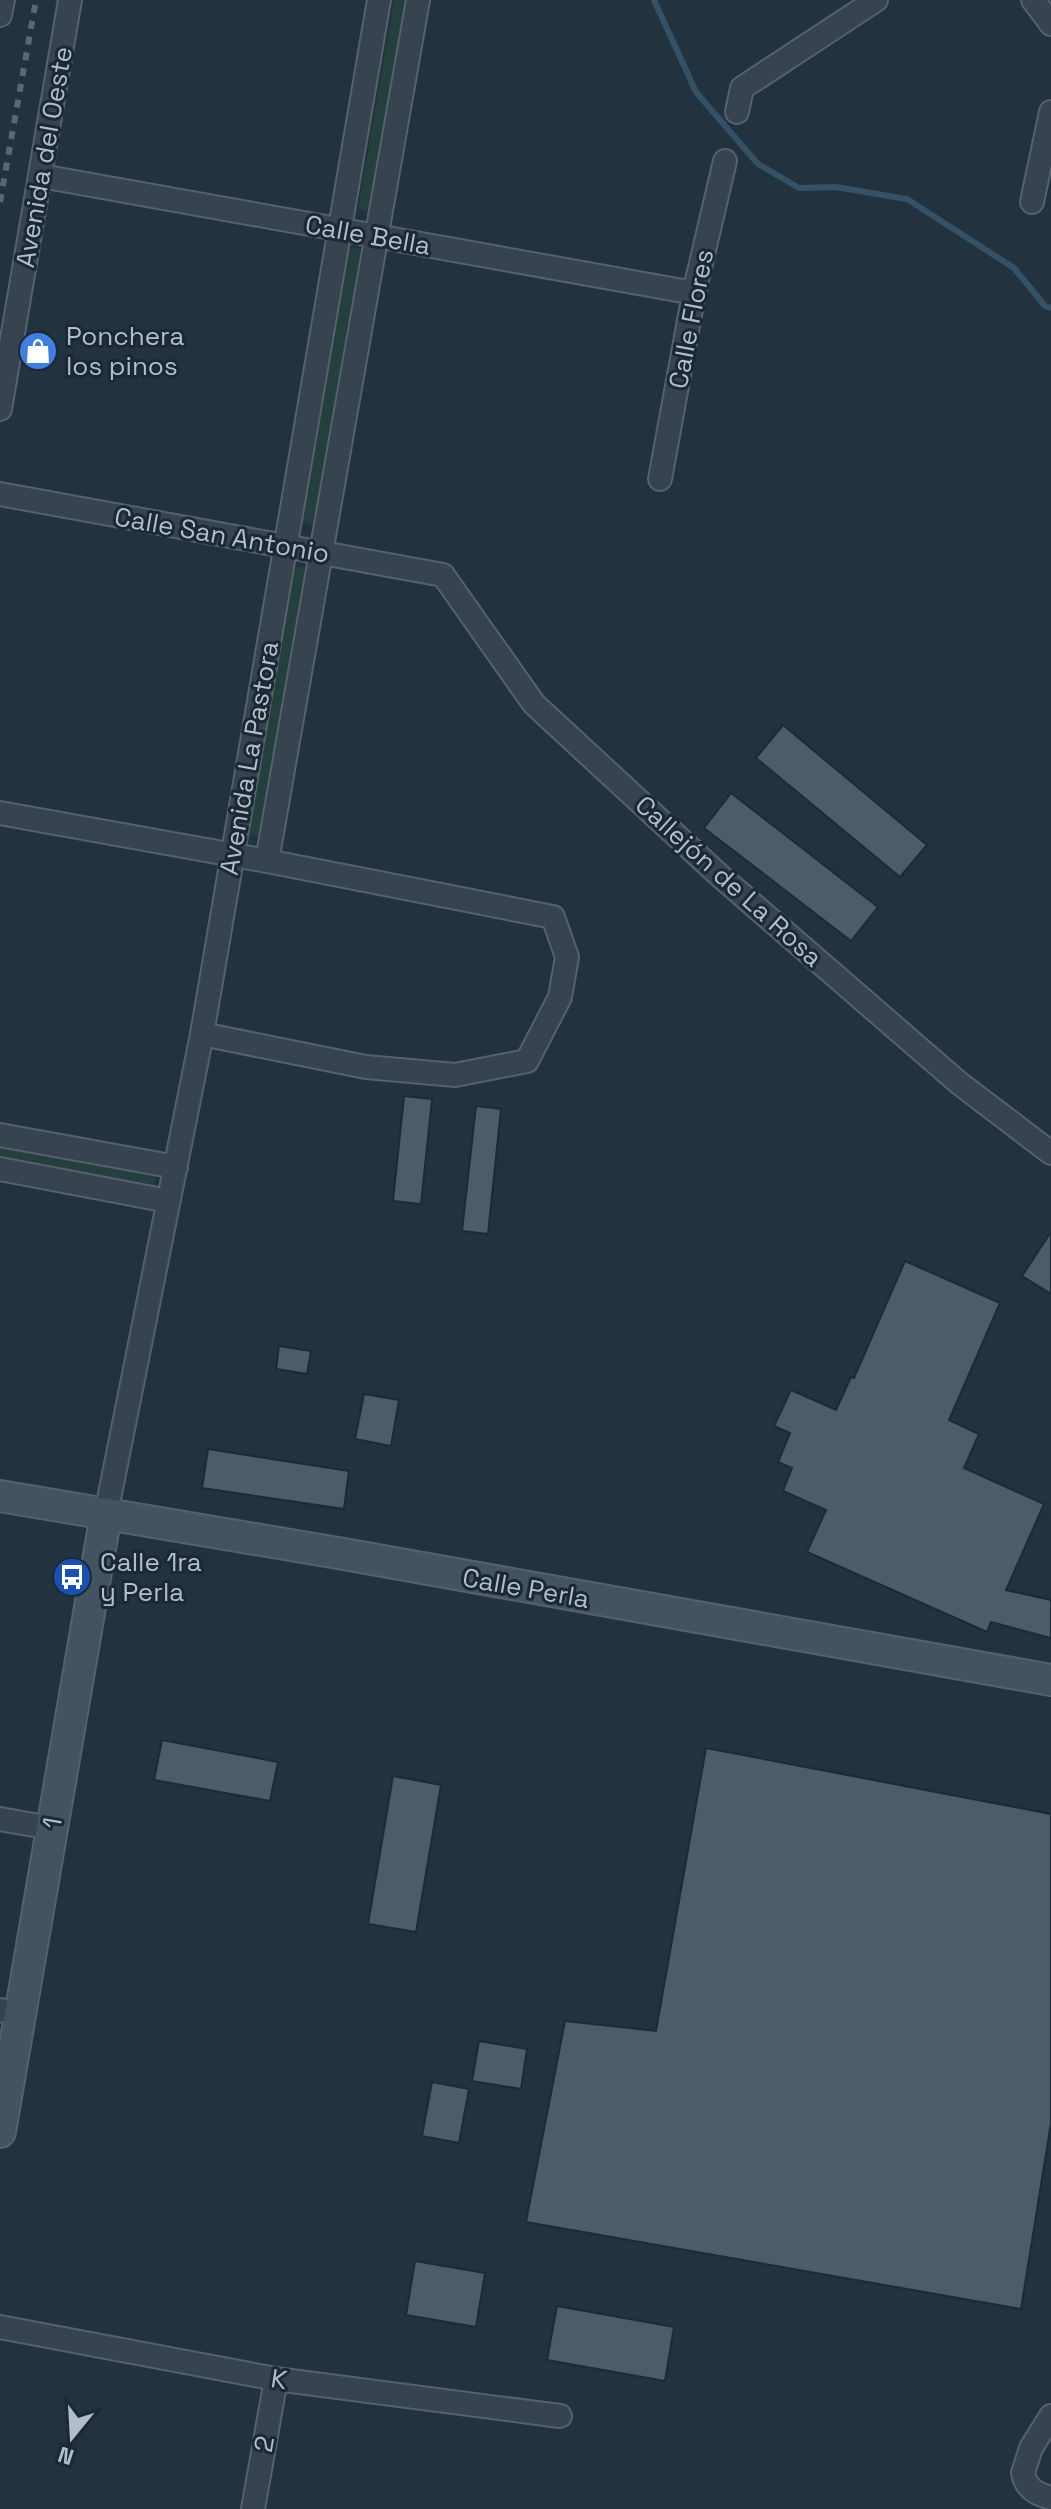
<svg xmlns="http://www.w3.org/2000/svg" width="1051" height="2509" viewBox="0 0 1051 2509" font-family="'Space Grotesk',sans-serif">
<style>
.grass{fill:#253f3f}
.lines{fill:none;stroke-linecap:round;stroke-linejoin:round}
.stream{stroke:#355166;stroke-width:6}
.building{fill:#4b5c6a;stroke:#1e2a35;stroke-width:2}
.street-casing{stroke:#55616c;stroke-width:26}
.secondary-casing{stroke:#55616c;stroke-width:34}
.street{stroke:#37434e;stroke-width:22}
.secondary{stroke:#445362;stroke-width:30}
.rail{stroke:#586876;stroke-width:6;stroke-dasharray:8 8;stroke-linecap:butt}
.labels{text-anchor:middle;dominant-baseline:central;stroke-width:6;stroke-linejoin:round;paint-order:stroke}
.street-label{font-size:26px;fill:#b2beca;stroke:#1c2833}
.poi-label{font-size:26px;fill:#b2beca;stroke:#1c2833;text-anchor:start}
</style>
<rect width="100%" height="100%" fill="#22323f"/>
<g class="grass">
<polygon points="394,0 407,0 369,211 358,209"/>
<polygon points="349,248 361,249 313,525 302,521"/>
<polygon points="295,566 308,567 259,837 248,833"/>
<polygon points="0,1143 156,1173 154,1185 0,1157"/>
</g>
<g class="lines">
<polyline class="stream" points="654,0 696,92 758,164 799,188 836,187 907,199 1014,268 1045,306 1051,308"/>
</g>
<g class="building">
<polygon points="783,725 927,845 900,877 756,758"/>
<polygon points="731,793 878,907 851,941 704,828"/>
<polygon points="404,1096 432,1099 421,1204 393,1201"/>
<polygon points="476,1106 501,1109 488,1234 462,1231"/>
<polygon points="1051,1232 1051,1294 1022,1276"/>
<polygon points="905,1261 1000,1303 949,1420 979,1434 964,1468 1044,1504 1006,1590 1051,1600 1051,1638 991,1622 987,1632 807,1552 826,1510 783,1491 792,1468 778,1462 790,1433 774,1426 791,1390 836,1410 851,1377 854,1378"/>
<polygon points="279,1346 311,1351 307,1374 276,1369"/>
<polygon points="364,1394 399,1400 391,1446 355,1439"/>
<polygon points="208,1449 349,1471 344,1509 202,1488"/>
<polygon points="162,1740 278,1762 270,1801 154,1780"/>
<polygon points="706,1748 1051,1814 1051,2123 1021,2309 526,2222 565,2021 656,2031"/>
<polygon points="393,1776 441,1785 416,1932 368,1924"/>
<polygon points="479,2041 527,2049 521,2089 472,2081"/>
<polygon points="432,2082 469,2089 459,2143 422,2136"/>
<polygon points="415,2261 485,2273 476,2327 406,2315"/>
<polygon points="557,2306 674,2327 665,2381 547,2360"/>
</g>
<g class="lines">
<g class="street-casing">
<g id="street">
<polyline points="1033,0 1051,24"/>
<polyline points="0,15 3,0"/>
<polyline points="737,112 742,88 876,0"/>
<polyline points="41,176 694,293"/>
<polyline points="1032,202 1051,112"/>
<polyline points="0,409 70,0"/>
<polyline points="660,479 694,293 725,161"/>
<polyline points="0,494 443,575 534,704 719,875 959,1083 1051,1153"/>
<polyline points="0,813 267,861 553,917 567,957 560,997 527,1061 455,1075 366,1067 202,1034"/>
<polyline points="267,861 418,0"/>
<polyline points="0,1135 176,1167"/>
<polyline points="0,1169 168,1201"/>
<polyline points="106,1514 202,1034 379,0"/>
<polyline points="0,1819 51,1828"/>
<polyline points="0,2010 20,2014"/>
<polyline points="0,2327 276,2379 560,2416"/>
<path d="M1051,2416L1031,2448L1023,2473C1026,2489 1037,2494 1051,2498"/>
<polyline points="253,2509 276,2379"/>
</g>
</g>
<g class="secondary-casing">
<g id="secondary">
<polyline points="0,1496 338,1553 1051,1680"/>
<polyline points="0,2132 106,1514"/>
</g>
</g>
<use href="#street" class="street"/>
<use href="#secondary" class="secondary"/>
<polyline class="rail" points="0,202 36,0"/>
</g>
<defs>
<g id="shop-disc" transform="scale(2)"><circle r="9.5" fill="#3f7fe0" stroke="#1c2833"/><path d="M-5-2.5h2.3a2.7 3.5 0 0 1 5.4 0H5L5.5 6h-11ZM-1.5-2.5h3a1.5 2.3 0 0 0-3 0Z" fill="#fff"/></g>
<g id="bus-disc" transform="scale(2)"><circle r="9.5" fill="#1a4fb4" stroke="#1c2833"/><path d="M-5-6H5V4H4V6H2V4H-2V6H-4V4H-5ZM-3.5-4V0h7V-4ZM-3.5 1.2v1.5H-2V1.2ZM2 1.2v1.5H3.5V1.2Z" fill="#fff"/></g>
</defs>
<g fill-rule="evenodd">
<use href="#shop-disc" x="38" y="351"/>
<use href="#bus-disc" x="72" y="1577"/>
</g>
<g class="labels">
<g class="street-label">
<text transform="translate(44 157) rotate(-80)">Avenida del Oeste</text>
<text transform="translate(368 235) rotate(10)">Calle Bella</text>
<text transform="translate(691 319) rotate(-79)">Calle Flores</text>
<text transform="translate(222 535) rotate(10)">Calle San Antonio</text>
<text transform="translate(249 758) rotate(-80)">Avenida La Pastora</text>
<text transform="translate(729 881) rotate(42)">Callejón de La Rosa</text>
<text transform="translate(526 1588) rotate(10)">Calle Perla</text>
<text transform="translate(52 1823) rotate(-80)">1</text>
<text transform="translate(279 2379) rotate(9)">K</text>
<text transform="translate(264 2444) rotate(-80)">2</text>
</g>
<g class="poi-label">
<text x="66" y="336">Ponchera<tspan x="66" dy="30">los pinos</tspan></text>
<text x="100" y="1562">Calle 1ra<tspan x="100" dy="30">y Perla</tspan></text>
</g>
</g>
<g transform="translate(72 2437) rotate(198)" stroke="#1c2833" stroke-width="6" paint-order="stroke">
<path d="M0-6L14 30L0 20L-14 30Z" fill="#b2beca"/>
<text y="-12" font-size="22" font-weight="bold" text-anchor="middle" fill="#b2beca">N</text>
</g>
</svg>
